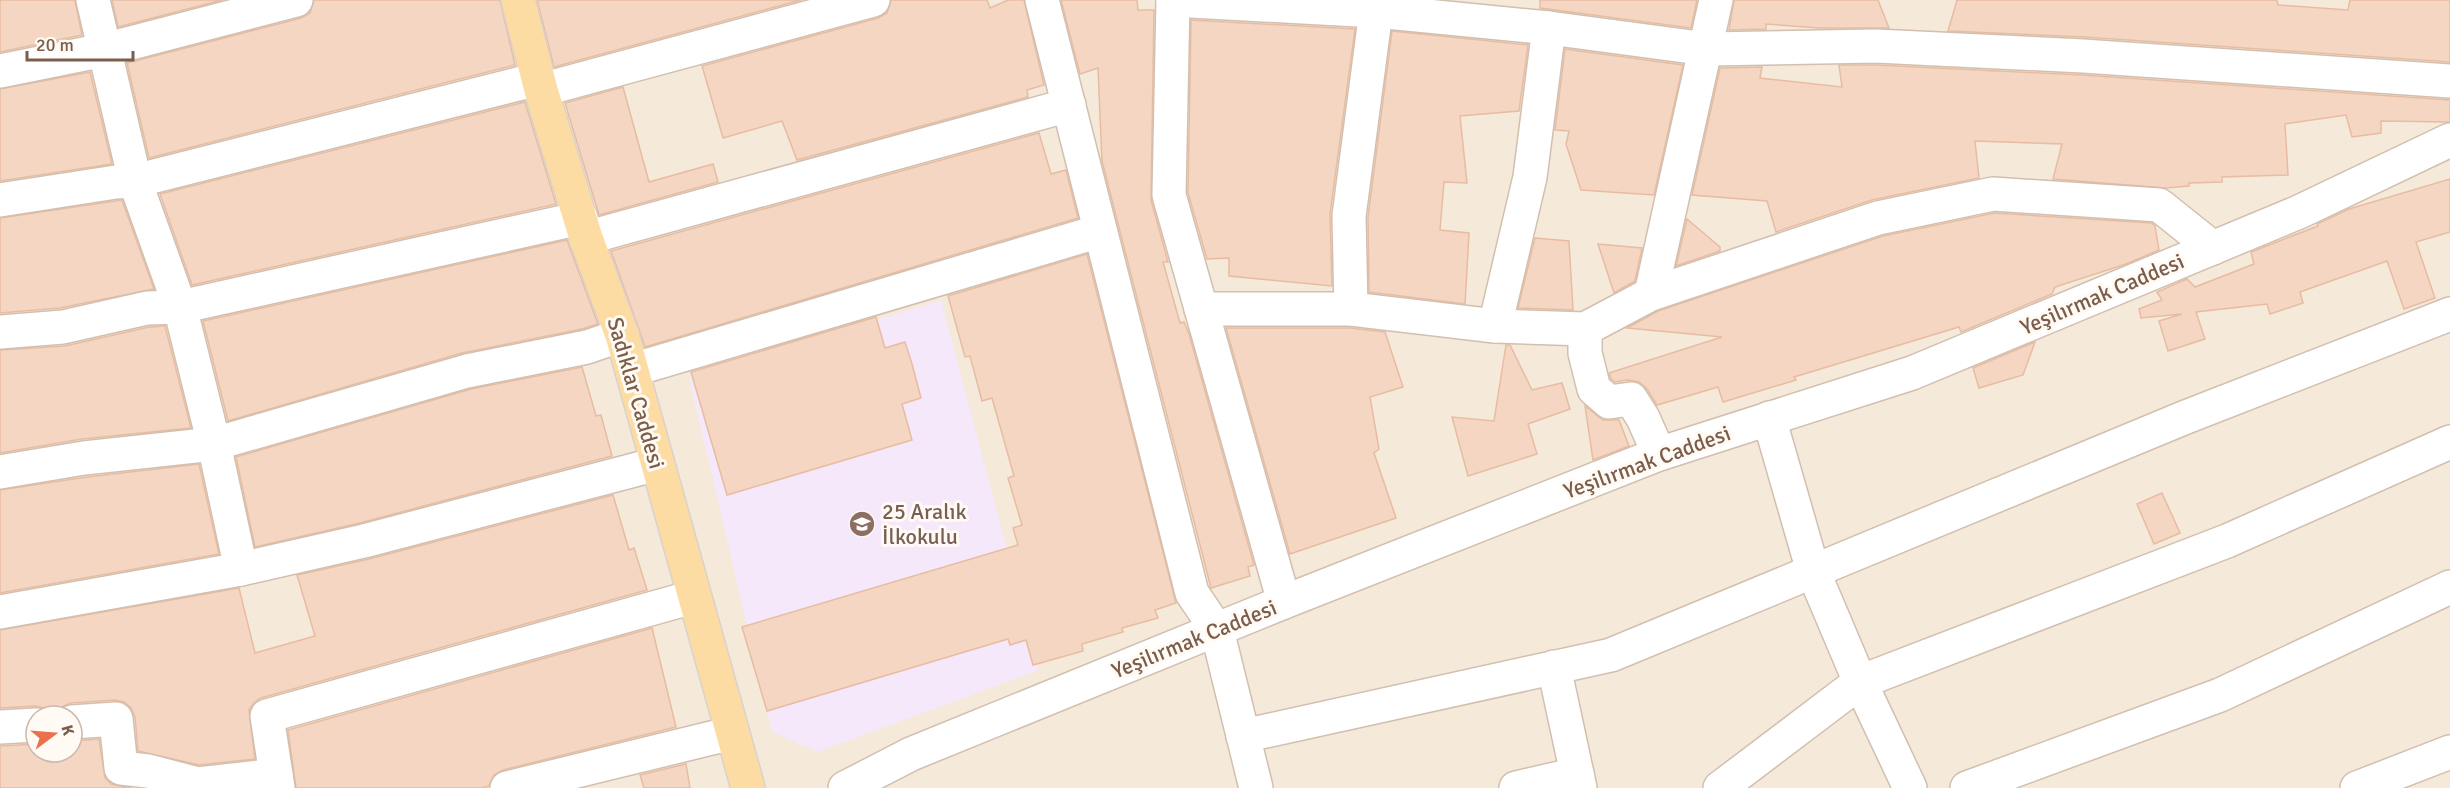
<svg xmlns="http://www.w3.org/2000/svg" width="2450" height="788" viewBox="0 0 2450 788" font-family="Signika,sans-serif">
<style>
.residential{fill:#f5e9d9;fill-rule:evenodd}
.education{fill:#f4e8fa}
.building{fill:#f4d6c2;stroke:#e7bca2;stroke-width:1.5}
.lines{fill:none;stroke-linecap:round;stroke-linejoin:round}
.minor-casing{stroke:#d2bfaf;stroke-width:36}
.major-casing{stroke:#dad2cd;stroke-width:36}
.minor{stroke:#fff;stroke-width:33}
.major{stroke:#fddca3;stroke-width:33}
.labels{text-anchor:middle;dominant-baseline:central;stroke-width:6;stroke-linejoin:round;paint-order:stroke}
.street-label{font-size:22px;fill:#7b5d4c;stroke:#fffaf3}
.education-label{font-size:22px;fill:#785e54;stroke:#fffaf3;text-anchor:start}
</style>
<rect width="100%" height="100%" fill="#fdf6ec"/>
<path class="residential" d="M0,0H2450V788H0ZM36,716H72V752H36Z"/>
<polygon class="education" points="941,300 1039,670 818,752 772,732 689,378"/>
<g class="building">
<polygon points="0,0 75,0 82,35 0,52"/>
<polygon points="112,0 222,0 118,27"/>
<polygon points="314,0 500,0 515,65 149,158 127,63 301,18 310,13"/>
<polygon points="537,0 801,0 554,67"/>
<polygon points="891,0 987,0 990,8 1008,0 1024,0 1044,85 1027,90 1028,97 797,160 782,121 723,138 702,66 878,18 887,13"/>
<polygon points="1061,0 1137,0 1138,10 1154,10 1151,200 1168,262 1163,262 1180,323 1184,322 1189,334 1254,565 1248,567 1250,576 1211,588 1102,161 1098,68 1080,74"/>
<polygon points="1540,0 1697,0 1691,28 1540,8"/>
<polygon points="1734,0 1878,0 1889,28 1819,28 1766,24 1766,29 1729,30"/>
<polygon points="1957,0 2277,0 2278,5 2348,10 2350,0 2450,0 2450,62 2084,37 1948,31"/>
<polygon points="1191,20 1355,29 1330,214 1332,286 1229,276 1229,258 1207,259 1188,193"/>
<polygon points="1392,31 1528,45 1519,111 1460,116 1467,183 1444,182 1440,230 1469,233 1465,304 1369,292 1368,217"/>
<polygon points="1565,49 1683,65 1654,195 1581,190 1566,144 1569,131 1555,130"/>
<polygon points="1839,65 1876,65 2082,75 2450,100 2450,122 2381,121 2381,133 2352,137 2346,115 2285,124 2288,175 2222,177 2222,182 2189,183 2189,186 2165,188 2053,179 2062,144 1975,141 1979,178 1872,200 1776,232 1767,201 1692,195 1720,68 1762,67 1760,78 1842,87"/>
<polygon points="90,72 112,164 0,181 0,89"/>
<polygon points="623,87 649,182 713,164 718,182 599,215 565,103"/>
<polygon points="525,102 556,204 192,285 160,194"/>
<polygon points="1039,133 1051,174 1066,170 1078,218 645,347 611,251"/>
<polygon points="2450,179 2450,232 2416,242 2435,298 2404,309 2387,261 2300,292 2303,303 2270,314 2267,304 2196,312 2205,339 2168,351 2159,321 2182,314 2141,318 2139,309 2162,300 2157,292 2187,279 2195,287 2254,264 2251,252 2318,226 2317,224 2349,209"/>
<polygon points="122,200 154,289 60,308 0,313 0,218"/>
<polygon points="1994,213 2152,223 2155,226 2159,250 2126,264 2055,287 2052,294 1961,332 1959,327 1794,377 1796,380 1723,402 1718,387 1657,405 1647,389 1639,382 1628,380 1615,382 1611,379 1609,373 1722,337 1627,328 1658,311 1883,236"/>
<polygon points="1687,219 1720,247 1720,251 1676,266"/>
<polygon points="1535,238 1569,241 1573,310 1518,308"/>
<polygon points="567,240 598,324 582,329 462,353 228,421 203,321"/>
<polygon points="1598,244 1642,248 1635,281 1614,293"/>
<polygon points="1087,254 1176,603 1155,610 1158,618 1122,628 1123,632 1082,644 1083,651 1033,665 1026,640 1010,645 1008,639 767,711 742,627 1018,545 1013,528 1022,525 1008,478 1014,476 992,398 982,401 970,356 965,357 948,296"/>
<polygon points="876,317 885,348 905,342 912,364 921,398 902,404 912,440 727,495 691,372"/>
<polygon points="165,326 191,428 82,439 0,453 0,350 65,346 149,327"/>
<polygon points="1226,328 1350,328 1385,332 1403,387 1370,397 1379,449 1374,453 1396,518 1290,554"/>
<polygon points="2035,342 2023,375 1979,388 1973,368"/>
<polygon points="1506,345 1510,345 1532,390 1562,383 1570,409 1528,424 1537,454 1468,476 1452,417 1494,421"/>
<polygon points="582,367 596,416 601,415 612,456 360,523 255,547 236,457 471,389"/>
<polygon points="1585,406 1603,420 1619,420 1629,446 1593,460"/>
<polygon points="199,464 219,554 0,593 0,490 87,477"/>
<polygon points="2162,493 2180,533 2154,544 2137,504"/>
<polygon points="613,495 629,550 634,548 647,590 261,698 254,703 249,710 255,759 199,765 138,751 135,717 131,708 124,702 115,700 71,703 61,707 55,716 44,708 36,706 0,708 0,630 239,588 255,653 315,636 297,575 369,559"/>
<polygon points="652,628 676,727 503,770 494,775 489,786 482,788 296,788 288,730"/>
<polygon points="99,739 105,778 111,784 131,788 0,788 0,746 36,744 36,752 72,752 72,741"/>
<polygon points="686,764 690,788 644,788 640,775"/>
</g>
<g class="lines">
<g class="minor-casing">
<g id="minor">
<polyline points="93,0 135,181 180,307 214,444 241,569"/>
<polyline points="1042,0 1192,593 1217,630 1256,788"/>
<polyline points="1173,0 1376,11 1549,28 1707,49 1876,46 2083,56 2450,81"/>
<polyline points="1173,0 1169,195 1284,602"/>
<polyline points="0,71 104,50 296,0"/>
<polyline points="541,90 873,0"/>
<polyline points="0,200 116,182 135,181 538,79"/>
<polyline points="586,238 1069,105"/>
<polyline points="1651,294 1716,0"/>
<polyline points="1201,309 1351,309 1495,326 1585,329 1651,294 1878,218 1993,194 2159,205 2213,248"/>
<polyline points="1351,309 1349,216 1376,11"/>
<polyline points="1495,326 1530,177 1549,28"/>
<polyline points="1585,329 1585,353 1594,389 1609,402 1631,399 1643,418 1659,454"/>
<polyline points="0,332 63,327 147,308 180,307 581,218"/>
<polyline points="632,370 1100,231"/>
<polyline points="1769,418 1813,571 1860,682 1910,788"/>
<polyline points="0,472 84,458 214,444 467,371 587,347 622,335"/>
<polyline points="0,612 241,569 364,541 657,464"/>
<polyline points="1554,667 1580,788"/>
<polyline points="72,722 116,719 121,768 148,771 198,784 276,775"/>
<polyline points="0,727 36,725"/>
<polyline points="1243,736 1611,655 2186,417 2450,314"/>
<polyline points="278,788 267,716 693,597"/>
<polyline points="507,788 732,733"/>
<polyline points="845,788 911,754 1284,602 1659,454 1912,373 2299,212 2450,140"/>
<polyline points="1516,788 1577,774"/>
<polyline points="1720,788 1860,682 2227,541 2450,442"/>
<polyline points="1967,788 2220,695 2450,587"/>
<polyline points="2357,788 2450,752"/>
</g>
</g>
<g class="major-casing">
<polyline id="major" points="518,0 541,90 586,238 622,335 748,788"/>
</g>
<use href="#minor" class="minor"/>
<use href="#major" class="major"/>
</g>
<defs>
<g id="school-disc" transform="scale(1.35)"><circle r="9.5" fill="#8d6e63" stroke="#fffaf3"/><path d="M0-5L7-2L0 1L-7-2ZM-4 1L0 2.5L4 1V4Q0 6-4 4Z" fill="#fff"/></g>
</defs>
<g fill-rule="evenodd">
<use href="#school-disc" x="862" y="524"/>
</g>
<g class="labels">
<g class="street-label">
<text transform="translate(2102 294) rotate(-23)">Yeşilırmak Caddesi</text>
<text transform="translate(636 393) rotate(74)">Sadıklar Caddesi</text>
<text transform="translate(1647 462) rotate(-20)">Yeşilırmak Caddesi</text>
<text transform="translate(1194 639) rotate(-22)">Yeşilırmak Caddesi</text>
</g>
<g class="education-label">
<text x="882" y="511">25 Aralık<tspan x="882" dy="25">İlkokulu</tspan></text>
</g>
</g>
<g transform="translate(54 734) rotate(74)"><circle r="28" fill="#fffaf3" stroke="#cabbb0" stroke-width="1.5"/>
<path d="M0-4.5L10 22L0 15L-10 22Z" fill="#ea714e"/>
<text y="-9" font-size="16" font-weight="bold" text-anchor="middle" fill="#7b5d4c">K</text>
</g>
<path d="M27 51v9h106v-9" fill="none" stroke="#7b5d4c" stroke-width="3"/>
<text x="36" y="51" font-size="18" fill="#7b5d4c" stroke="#fffaf3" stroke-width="4.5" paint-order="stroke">20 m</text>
</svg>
